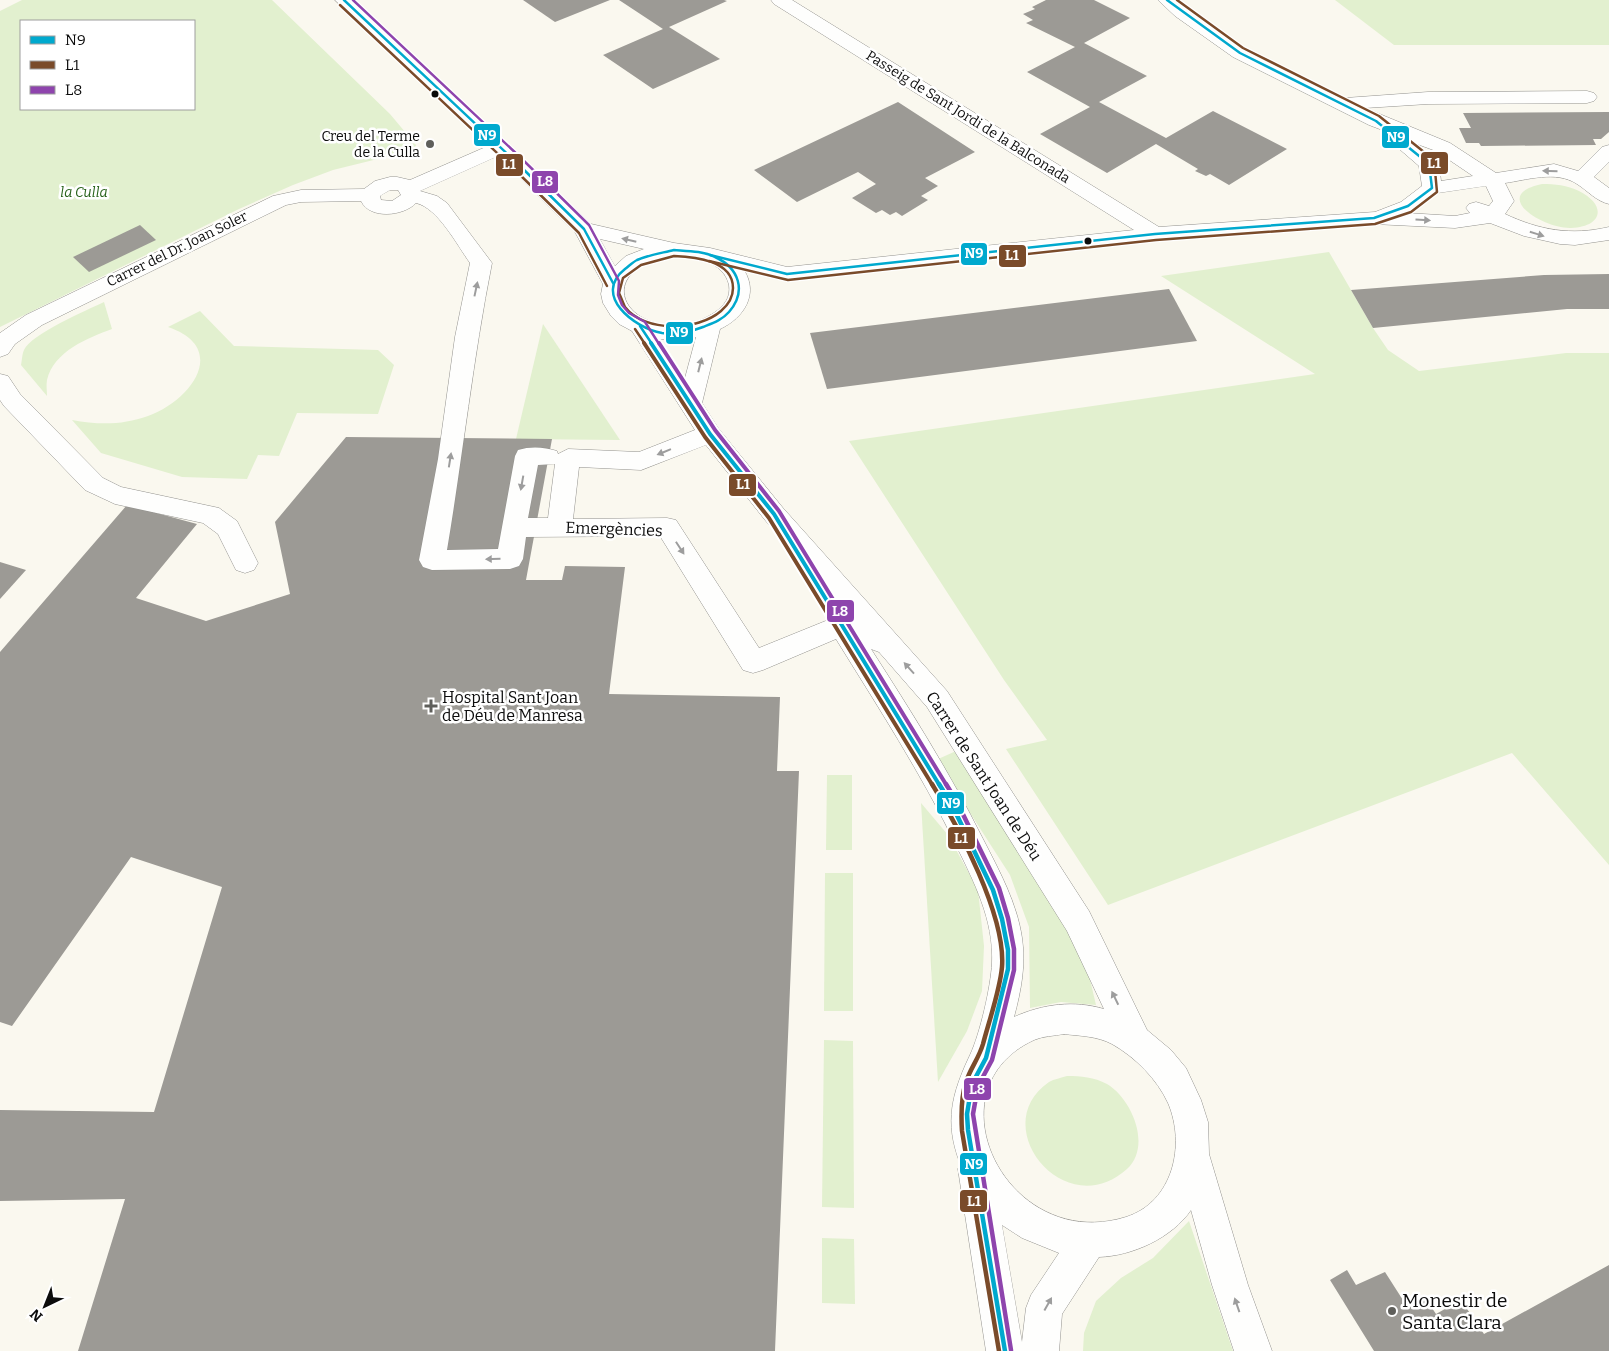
<svg xmlns="http://www.w3.org/2000/svg" width="1609" height="1351" viewBox="0 0 1609 1351" font-family="Bitter,serif">
<style>
.green{fill:#e2f0cf;fill-rule:evenodd}
.building{fill:#9c9a95}
.lines{fill:none;stroke-linecap:round;stroke-linejoin:round}
.minor-casing{stroke:#93928e;stroke-width:1}
.minor{fill:#fefefd;fill-rule:evenodd}
.bus-1-far2-casing{stroke:#fff;stroke-width:5}
.bus-1-far1-casing{stroke:#fff;stroke-width:8}
.bus-1-casing{stroke:#fff;stroke-width:8}
.bus-2-far2-casing{stroke:#fff;stroke-width:5}
.bus-2-far1-casing{stroke:#fff;stroke-width:8}
.bus-2-casing{stroke:#fff;stroke-width:8}
.bus-3-far2-casing{stroke:#fff;stroke-width:5}
.bus-3-far1-casing{stroke:#fff;stroke-width:8}
.bus-3-casing{stroke:#fff;stroke-width:8}
.bus-1-far2{stroke:#00a9ce;stroke-width:2.5}
.bus-1-far1{stroke:#00a9ce;stroke-width:4}
.bus-1{stroke:#00a9ce;stroke-width:4.5}
.bus-2-far2{stroke:#7a4b2a;stroke-width:2.5}
.bus-2-far1{stroke:#7a4b2a;stroke-width:4}
.bus-2{stroke:#7a4b2a;stroke-width:4.5}
.bus-3-far2{stroke:#8e44ad;stroke-width:2.5}
.bus-3-far1{stroke:#8e44ad;stroke-width:4}
.bus-3{stroke:#8e44ad;stroke-width:4.5}
.oneway{fill:#9d9d9d}
.bus-dot{fill:#0c0c0c;stroke:#fff;stroke-width:2}
.poi-dot{fill:#5f5f5b;stroke:#fff;stroke-width:2}
.labels{text-anchor:middle;dominant-baseline:central;stroke-width:5;stroke-linejoin:round;paint-order:stroke}
.far-street-label{font-size:14px;fill:#0c0c0c;stroke:#fff}
.far-poi-label{font-size:14px;fill:#0c0c0c;stroke:#fff;text-anchor:end}
.far-park-label{font-size:14px;font-style:italic;fill:#29631c;stroke:#fff}
.street-label{font-size:16px;fill:#0c0c0c;stroke:#fff}
.poi-label{font-size:16px;fill:#0c0c0c;stroke:#fff;text-anchor:start}
.near-poi-label{font-size:19px;fill:#0c0c0c;stroke:#fff;text-anchor:start}
.line-badge{stroke:#fff;stroke-width:2}
.badge-label{font-size:14px;text-anchor:middle;font-weight:bold;fill:#fff}
</style>
<rect width="100%" height="100%" fill="#faf8ef"/>
<g class="green">
<path d="M22,0H272L390,114L416,145L415,148L406,152L333,170L293,185L239,209L0,327V11ZM21,21H194V109H21Z"/>
<polygon points="1335,0 1609,0 1609,45 1394,45"/>
<path d="M1542,184C1555,184 1567,185 1579,191C1607,205 1603,227 1571,228C1543,229 1489,195 1542,184Z"/>
<polygon points="1329,252 1373,328 1388,350 1419,371 1566,353 1609,353 1609,865 1512,753 1108,905 1006,749 1047,740 1004,680 849,441 1315,374 1161,276"/>
<path d="M104,302L112,329C88,338 54,351 47,380C46,385 47,391 47,396L21,365C22,361 22,354 24,350C31,334 87,310 104,302Z"/>
<path d="M200,311L234,346L378,350L394,365L378,414L297,413L279,456L258,455L247,479L182,477L101,453L72,420C99,425 123,425 148,416C191,401 230,348 168,327Z"/>
<polygon points="543,324 620,440 516,439"/>
<polygon points="956,751 1038,870 1088,971 1096,1005 1061,1002 1030,1008 1029,927 1010,875 936,760"/>
<polygon points="827,775 852,775 852,850 826,850"/>
<polygon points="921,803 948,835 978,890 984,946 982,991 967,1031 938,1082"/>
<polygon points="825,873 853,873 853,1011 824,1011"/>
<polygon points="824,1040 853,1041 854,1208 822,1207"/>
<path d="M1067,1076C1081,1076 1094,1077 1107,1084C1132,1099 1152,1146 1127,1169C1065,1225 985,1126 1049,1082C1054,1079 1061,1078 1067,1076Z"/>
<polygon points="1189,1221 1233,1351 1083,1351 1084,1333 1096,1301 1121,1278 1153,1258"/>
<polygon points="822,1238 854,1239 855,1304 822,1303"/>
</g>
<g class="building">
<polygon points="523,0 610,0 555,22"/>
<polygon points="619,0 724,0 727,1 669,27 720,59 653,89 603,55 663,29"/>
<polygon points="1046,0 1094,0 1130,18 1084,43 1147,76 1099,102 1166,138 1213,111 1287,149 1229,185 1210,174 1206,176 1195,171 1198,169 1156,144 1107,173 1040,134 1090,107 1027,72 1075,47 1026,23 1033,20 1023,14 1035,9 1032,7"/>
<polygon points="898,102 975,152 925,178 938,186 921,196 928,200 902,216 896,212 890,215 882,210 876,213 852,198 876,184 858,172 797,202 754,170"/>
<polygon points="1609,112 1609,132 1601,139 1593,139 1596,145 1481,146 1479,143 1466,143 1459,128 1471,128 1463,113"/>
<polygon points="140,225 156,240 89,272 73,257"/>
<polygon points="1609,274 1609,309 1567,309 1373,328 1351,290 1544,275"/>
<polygon points="1169,289 1197,341 827,389 810,333"/>
<polygon points="346,437 552,439 526,580 562,580 565,566 625,567 609,694 780,697 777,771 799,771 775,1351 78,1351 125,1199 0,1201 0,1110 154,1112 222,887 131,857 12,1026 0,1022 0,652 127,505 197,524 136,598 206,621 290,594 275,522"/>
<polygon points="0,562 26,570 0,599"/>
<polygon points="1609,1265 1609,1351 1374,1351 1330,1280 1347,1270 1356,1285 1385,1272 1408,1308 1426,1299 1436,1314 1461,1300 1484,1334"/>
</g>
<g class="lines">
<g class="minor-casing">
<g id="minor">
<path d="M335,0H354L591,224L674,243L710,248L787,267L1134,230L774,4L771,0H792L1159,227L1375,212L1401,202L1422,186L1419,166L1390,141L1387,137L1390,133L1369,125L1233,57L1175,16L1158,0H1178L1247,49L1345,98L1428,92L1587,91L1594,93L1597,97L1594,101L1587,103L1428,104L1365,108L1450,143L1496,173L1554,164L1578,171L1602,147L1609,145V162L1594,177L1609,188V204C1596,201 1588,191 1577,184C1556,170 1527,180 1505,183L1514,201L1505,214C1539,230 1571,236 1609,227V240L1575,245L1560,244L1524,236L1490,223L1455,228L1374,224L1155,240L787,281L744,270C759,294 744,318 720,329L702,403L718,428L783,508L947,691L1089,911L1147,1030L1171,1050L1186,1068L1201,1100L1208,1122L1209,1154L1248,1285L1272,1351H1234L1212,1285L1191,1210C1172,1238 1132,1256 1099,1257L1062,1314L1059,1351H986L958,1169L960,1163C944,1122 952,1093 970,1055C980,1034 991,986 992,963C994,920 974,882 956,845C921,773 878,707 836,639L763,670L753,673L743,670L660,536L526,537L523,559L519,566L510,569L432,570L423,567L419,560L438,459L455,337L470,263C457,245 438,208 416,203C404,216 370,220 361,201L301,202L286,205L42,325L15,344L8,354L0,357V333L26,315L273,196L301,190L364,189L375,181L390,177H397L410,180L488,146ZM1417,144L1436,151L1473,176L1441,181L1439,164ZM498,156L575,232L603,284L601,294L603,303L611,316L619,324L632,331L695,430L639,452L568,449L558,454L557,451C544,447 531,446 518,450L515,456L498,549L447,550C463,455 473,358 492,263L447,203L437,196L420,191ZM1486,186L1493,201L1489,206L1476,202L1469,204L1466,208L1470,213L1455,216L1407,213L1415,210L1438,193ZM390,190H398L401,195L392,201L381,200L380,196ZM600,239L644,249L626,256L615,266ZM669,257C691,254 724,261 729,285C731,298 724,306 714,313C706,318 698,322 689,324C622,335 593,270 669,257ZM696,337L685,378L660,339L676,340ZM706,445L765,520L846,614L840,612L831,615L828,620L759,648L676,520L667,518L573,519L579,467L641,470ZM555,464L548,518H528L538,465ZM871,649L879,652L927,707L1067,931L1104,1009C1074,1000 1043,1004 1014,1017C1021,991 1026,965 1022,938C1017,903 999,870 983,839C950,773 911,711 871,649ZM1064,1034C1080,1036 1097,1036 1112,1044C1135,1057 1157,1079 1168,1103C1186,1145 1173,1202 1126,1217C1008,1254 926,1090 1034,1040C1043,1036 1054,1036 1064,1034ZM1002,1225L1022,1238L1059,1253L1031,1295L1026,1308L1022,1342Z"/>
<polygon points="0,374 8,376 20,394 103,478 121,487 219,508 237,521 258,563 254,570 245,573 236,570 218,534 203,523 115,504 85,490 4,406 0,400"/>
</g>
</g>
<use href="#minor" class="minor"/>
<g class="bus-1-far2-casing">
<g id="bus-1-far2">
<polyline points="344,0 516,162 584,229 613,283"/>
<path d="M674,250C688,251 703,251 715,257C739,268 747,291 729,312C722,320 713,323 703,327C690,332 676,335 662,333C634,328 592,295 625,269C629,266 633,262 637,260C648,255 662,253 674,250Z"/>
<polyline points="710,255 787,274 1155,234 1374,218 1408,206 1432,188 1429,164 1376,121 1240,53 1167,0"/>
<polyline points="640,326 652,344"/>
</g>
</g>
<g class="bus-1-far1-casing">
<polyline id="bus-1-far1" points="651,343 710,434 774,514 940,786"/>
</g>
<g class="bus-1-casing">
<polyline id="bus-1" points="939,784 952,805 993,890 1002,919 1008,950 1008,969 986,1058 972,1084 967,1114 968,1130 1005,1351"/>
</g>
<g class="bus-2-far2-casing">
<g id="bus-2-far2">
<polyline points="340,5 512,167 579,233 607,286"/>
<path d="M674,256C694,257 733,260 733,288C733,297 728,305 721,311C698,331 645,333 625,307C623,303 621,297 619,293L623,278L641,265Z"/>
<polyline points="709,261 788,280 1156,240 1375,224 1411,212 1437,192 1434,160 1379,116 1243,48 1177,0"/>
<polyline points="635,329 645,344"/>
</g>
</g>
<g class="bus-2-far1-casing">
<polyline id="bus-2-far1" points="644,343 705,437 769,518 933,786"/>
</g>
<g class="bus-2-casing">
<path id="bus-2" d="M932,784C959,828 1006,916 1002,967C1000,990 989,1021 983,1044C979,1058 970,1069 966,1082C961,1097 961,1115 962,1131L999,1351"/>
</g>
<g class="bus-3-far2-casing">
<polyline id="bus-3-far2" points="353,0 520,157 589,225 619,281 618,295 622,305 629,313 645,322 659,344"/>
</g>
<g class="bus-3-far1-casing">
<polyline id="bus-3-far1" points="659,343 715,430 779,511 947,786"/>
</g>
<g class="bus-3-casing">
<polyline id="bus-3" points="946,784 957,802 999,888 1008,918 1014,949 1014,970 992,1060 978,1086 973,1114 1011,1350"/>
</g>
<use href="#bus-1-far2" class="bus-1-far2"/>
<use href="#bus-1-far1" class="bus-1-far1"/>
<use href="#bus-1" class="bus-1"/>
<use href="#bus-2-far2" class="bus-2-far2"/>
<use href="#bus-2-far1" class="bus-2-far1"/>
<use href="#bus-2" class="bus-2"/>
<use href="#bus-3-far2" class="bus-3-far2"/>
<use href="#bus-3-far1" class="bus-3-far1"/>
<use href="#bus-3" class="bus-3"/>
</g>
<defs><path id="oneway-solid" d="M-6-.8H1V-3.2L6.5 0L1 3.2V.8H-6Z" transform="scale(1.25)"/></defs>
<g class="oneway">
<use href="#oneway-solid" transform="translate(1550 171) rotate(-179)"/>
<use href="#oneway-solid" transform="translate(1423 220) rotate(3)"/>
<use href="#oneway-solid" transform="translate(1537 234) rotate(17)"/>
<use href="#oneway-solid" transform="translate(629 240) rotate(-167)"/>
<use href="#oneway-solid" transform="translate(476 289) rotate(-78)"/>
<use href="#oneway-solid" transform="translate(700 365) rotate(-76)"/>
<use href="#oneway-solid" transform="translate(664 452) rotate(158)"/>
<use href="#oneway-solid" transform="translate(450 460) rotate(-81)"/>
<use href="#oneway-solid" transform="translate(522 483) rotate(100)"/>
<use href="#oneway-solid" transform="translate(680 548) rotate(57)"/>
<use href="#oneway-solid" transform="translate(493 559) rotate(179)"/>
<use href="#oneway-solid" transform="translate(909 668) rotate(-132)"/>
<use href="#oneway-solid" transform="translate(1115 998) rotate(-116)"/>
<use href="#oneway-solid" transform="translate(1048 1304) rotate(-61)"/>
<use href="#oneway-solid" transform="translate(1237 1305) rotate(-109)"/>
</g>
<g class="bus-dot">
<circle cx="435" cy="94" r="4.5"/>
<circle cx="1088" cy="241" r="4.5"/>
</g>
<g class="poi-dot">
<circle cx="430" cy="144" r="5"/>
<path d="M428.5 698.5h5v5h5v5h-5v5h-5v-5h-5v-5h5z"/>
<circle cx="1392" cy="1311" r="5"/>
</g>
<g class="labels">
<g class="far-street-label">
<text transform="translate(968 117) rotate(32)">Passeig de Sant Jordi de la Balconada</text>
<text transform="translate(177 249) rotate(-26)">Carrer del Dr. Joan Soler</text>
</g>
<g class="far-poi-label">
<text x="420" y="136">Creu del Terme<tspan x="420" dy="16">de la Culla</tspan></text>
</g>
<g class="far-park-label">
<text x="84" y="192">la Culla</text>
</g>
<g class="street-label">
<text transform="translate(614 529) rotate(2)">Emergències</text>
<text transform="translate(984 776) rotate(57)">Carrer de Sant Joan de Déu</text>
</g>
<g class="poi-label">
<text x="442" y="697">Hospital Sant Joan<tspan x="442" dy="18">de Déu de Manresa</tspan></text>
</g>
<g class="near-poi-label">
<text x="1402" y="1300">Monestir de<tspan x="1402" dy="22">Santa Clara</tspan></text>
</g>
</g>
<g class="line-badge">
<rect x="473" y="123" width="28" height="24" rx="5" fill="#00a9ce"/>
<rect x="1381" y="125" width="29" height="24" rx="5" fill="#00a9ce"/>
<rect x="1420" y="151" width="29" height="24" rx="5" fill="#7a4b2a"/>
<rect x="495" y="153" width="29" height="24" rx="5" fill="#7a4b2a"/>
<rect x="531" y="170" width="28" height="24" rx="5" fill="#8e44ad"/>
<rect x="960" y="242" width="28" height="24" rx="5" fill="#00a9ce"/>
<rect x="998" y="244" width="29" height="24" rx="5" fill="#7a4b2a"/>
<rect x="665" y="321" width="29" height="24" rx="5" fill="#00a9ce"/>
<rect x="728" y="473" width="29" height="24" rx="5" fill="#7a4b2a"/>
<rect x="826" y="599" width="29" height="24" rx="5" fill="#8e44ad"/>
<rect x="936" y="791" width="29" height="24" rx="5" fill="#00a9ce"/>
<rect x="947" y="826" width="29" height="24" rx="5" fill="#7a4b2a"/>
<rect x="963" y="1077" width="29" height="24" rx="5" fill="#8e44ad"/>
<rect x="959" y="1152" width="29" height="24" rx="5" fill="#00a9ce"/>
<rect x="959" y="1189" width="29" height="24" rx="5" fill="#7a4b2a"/>
</g>
<g class="badge-label">
<text x="487" y="140">N9</text>
<text x="1396" y="142">N9</text>
<text x="1434" y="168">L1</text>
<text x="509" y="169">L1</text>
<text x="545" y="186">L8</text>
<text x="974" y="258">N9</text>
<text x="1012" y="260">L1</text>
<text x="679" y="337">N9</text>
<text x="743" y="489">L1</text>
<text x="840" y="616">L8</text>
<text x="951" y="808">N9</text>
<text x="961" y="843">L1</text>
<text x="977" y="1094">L8</text>
<text x="974" y="1169">N9</text>
<text x="974" y="1206">L1</text>
</g>
<rect x="20" y="20" width="175" height="90" fill="#ffffff" stroke="#9e9e9e"/>
<rect x="30" y="36" width="25" height="8" fill="#00a9ce" stroke="#9e9e9e"/>
<text x="65" y="45" font-size="15" fill="#0c0c0c">N9</text>
<rect x="30" y="61" width="25" height="8" fill="#7a4b2a" stroke="#9e9e9e"/>
<text x="65" y="70" font-size="15" fill="#0c0c0c">L1</text>
<rect x="30" y="86" width="25" height="8" fill="#8e44ad" stroke="#9e9e9e"/>
<text x="65" y="95" font-size="15" fill="#0c0c0c">L8</text>
<g transform="translate(45 1306) rotate(223)" stroke="#ffffff" stroke-width="4" paint-order="stroke">
<path d="M0-4L9 19L0 12L-9 19Z" fill="#0c0c0c"/>
<text y="-8" font-size="14" font-weight="bold" text-anchor="middle" fill="#0c0c0c">N</text>
</g>
</svg>
